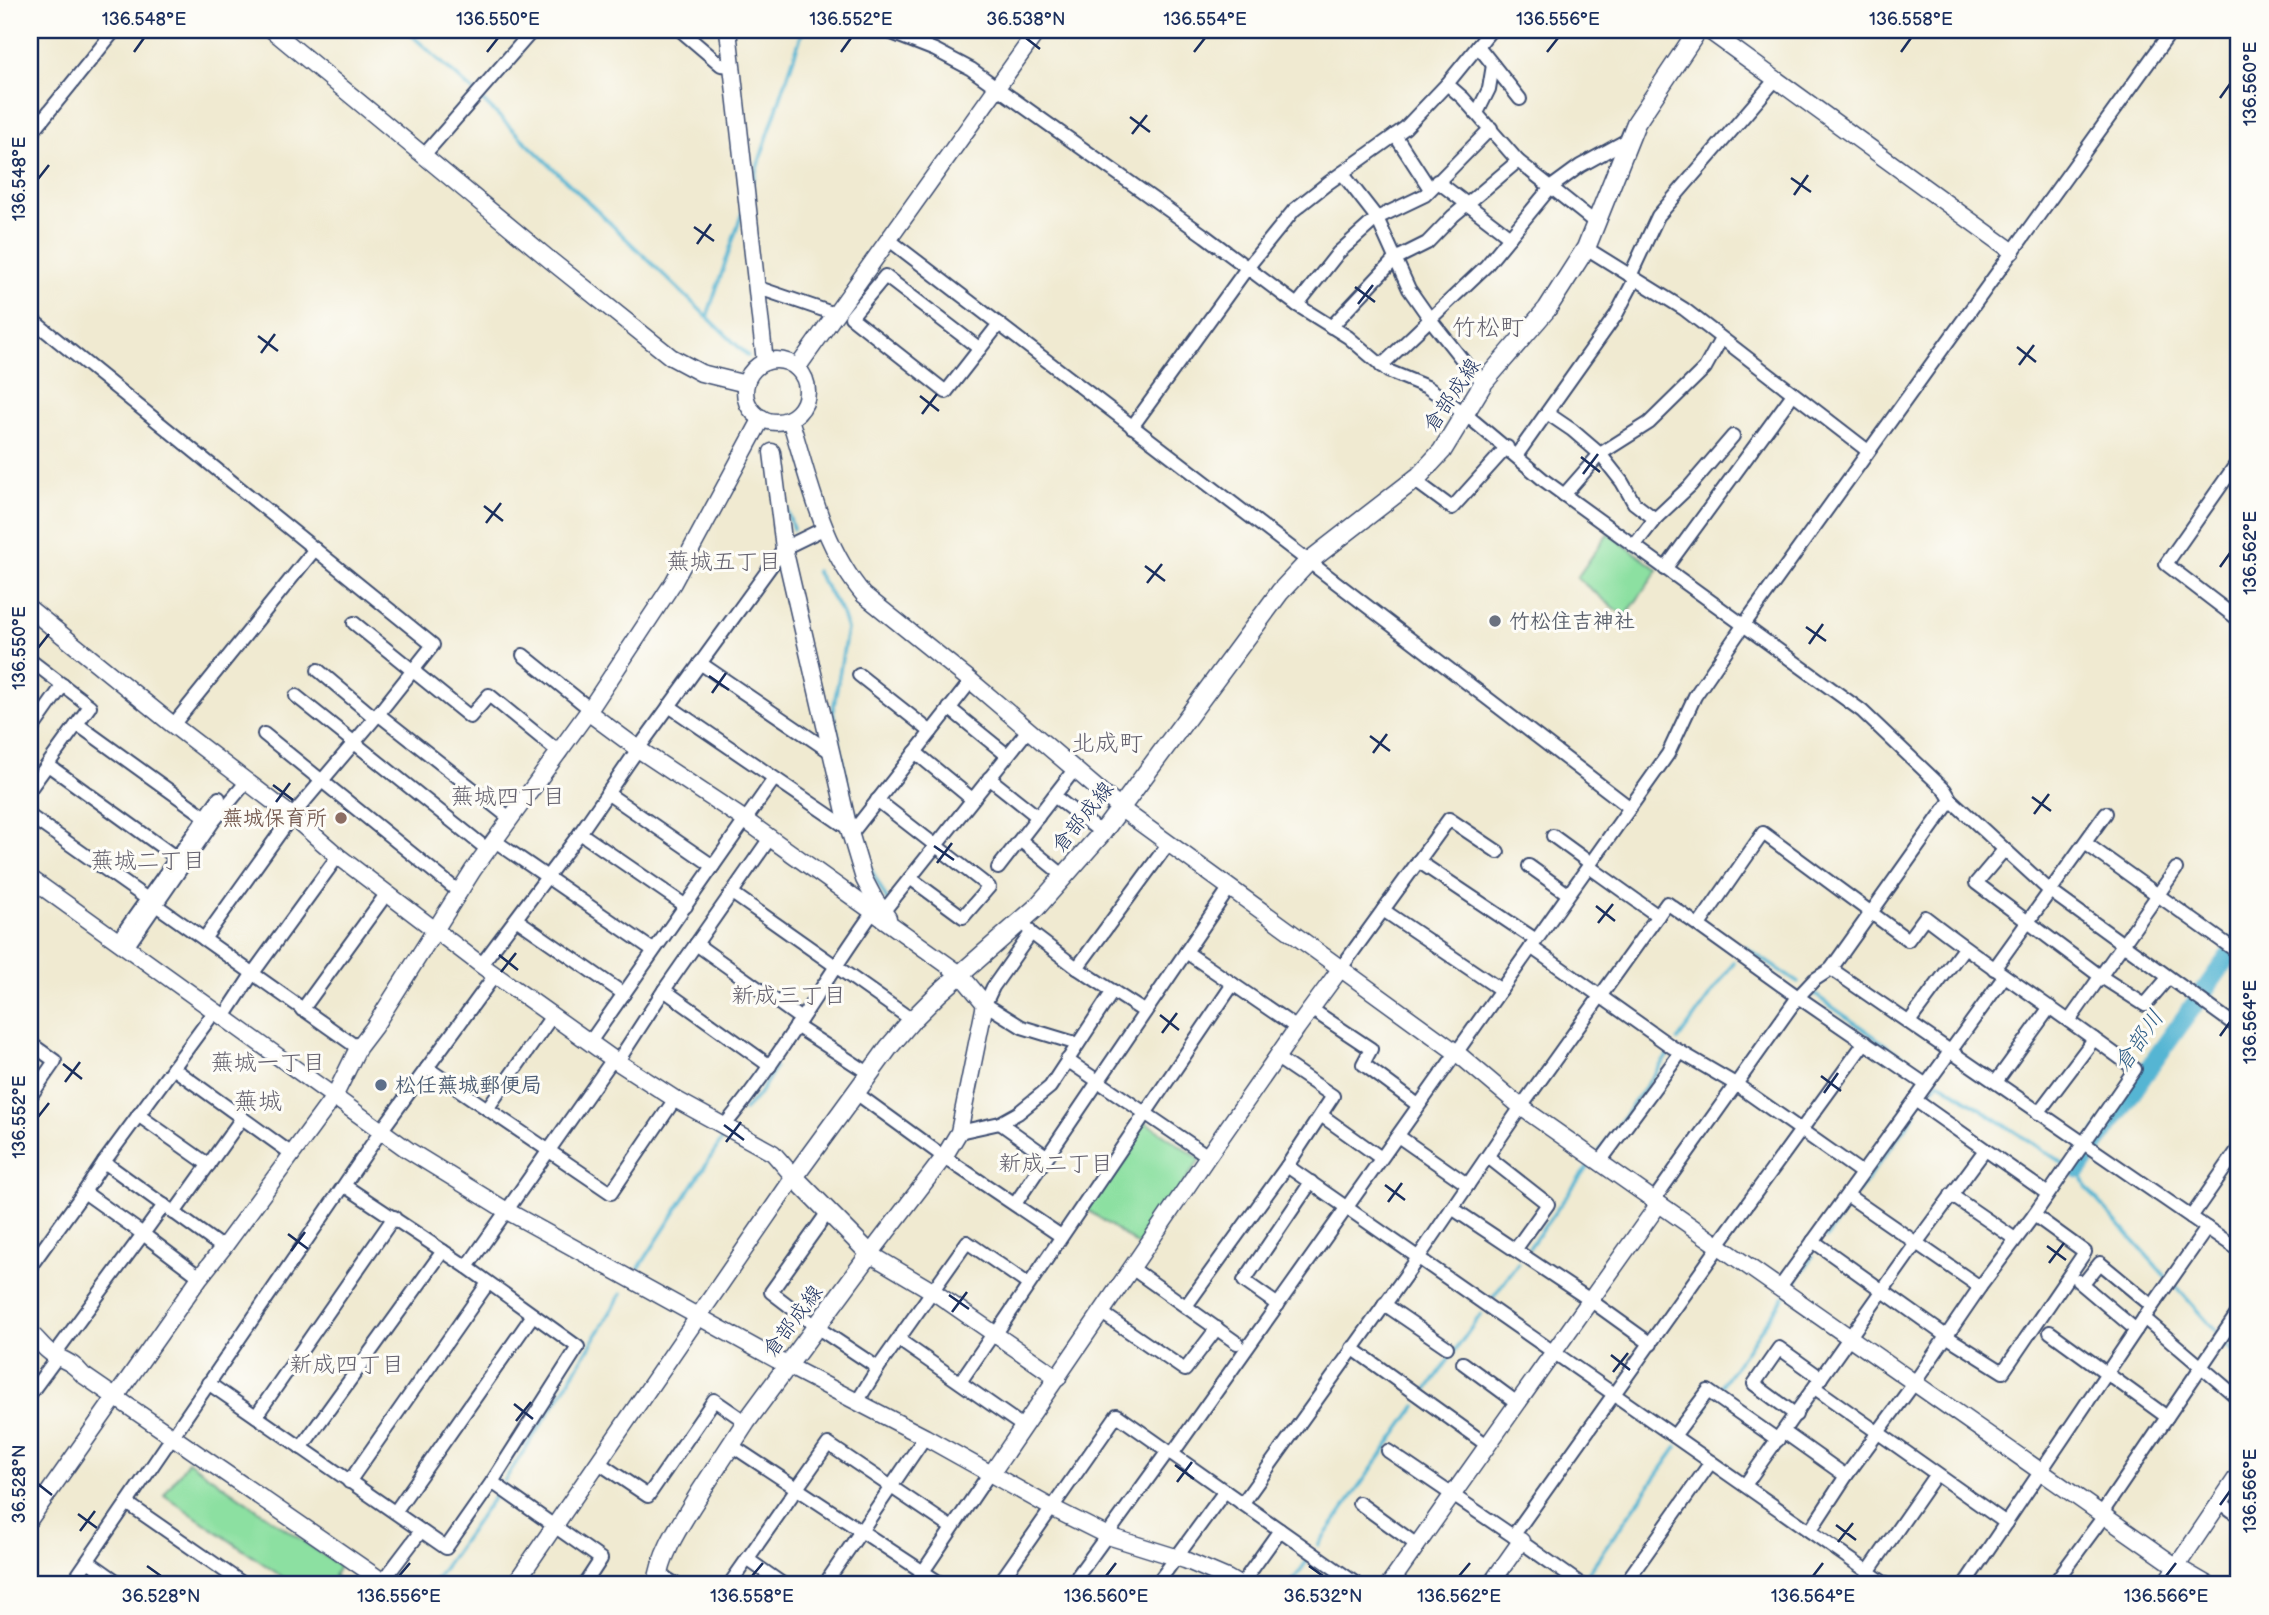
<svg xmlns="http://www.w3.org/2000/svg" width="2269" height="1615" viewBox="0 0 2269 1615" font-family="'Balsamiq Sans','Klee One',sans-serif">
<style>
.green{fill:#8ce0a1;stroke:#548880;stroke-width:2}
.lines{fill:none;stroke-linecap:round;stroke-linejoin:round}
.stream{stroke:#54b5d3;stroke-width:3.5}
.river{stroke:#54b5d3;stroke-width:19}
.minor-casing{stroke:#3b4b6f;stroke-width:16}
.tertiary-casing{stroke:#3b4b6f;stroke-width:19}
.secondary-casing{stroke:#3b4b6f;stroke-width:21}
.minor{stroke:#fff;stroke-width:12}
.tertiary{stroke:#fff;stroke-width:16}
.secondary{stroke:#fff;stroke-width:18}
.ticks{fill:none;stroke:#1b2f5e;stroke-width:2.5}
.worship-dot{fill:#6b7280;stroke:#fdfcf7;stroke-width:2.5}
.education-dot{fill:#8d6e63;stroke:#fdfcf7;stroke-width:2.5}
.service-dot{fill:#5c6f8a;stroke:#fdfcf7;stroke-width:2.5}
.labels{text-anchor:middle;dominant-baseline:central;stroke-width:6;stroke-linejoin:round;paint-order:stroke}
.street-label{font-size:21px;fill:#1b2f5e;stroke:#fdfcf7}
.worship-label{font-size:21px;font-weight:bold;fill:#5b616d;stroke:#fdfcf7;text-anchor:start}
.education-label{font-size:21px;font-weight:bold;fill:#785e54;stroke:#fdfcf7;text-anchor:end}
.service-label{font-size:21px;font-weight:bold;fill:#4e5e75;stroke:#fdfcf7;text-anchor:start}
.neighbourhood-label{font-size:23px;fill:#63606d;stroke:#fdfcf7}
.water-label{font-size:23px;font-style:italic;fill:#2f5e87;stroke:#fdfcf7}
.quarter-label{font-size:24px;fill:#63606d;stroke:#fdfcf7}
.neatline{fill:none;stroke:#1b2f5e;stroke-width:2.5}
.ticks-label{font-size:18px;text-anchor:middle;fill:#1b2f5e}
</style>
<rect width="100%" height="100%" fill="#fdfcf7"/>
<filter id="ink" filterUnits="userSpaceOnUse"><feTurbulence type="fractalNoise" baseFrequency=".0143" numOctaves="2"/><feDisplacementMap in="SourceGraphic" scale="14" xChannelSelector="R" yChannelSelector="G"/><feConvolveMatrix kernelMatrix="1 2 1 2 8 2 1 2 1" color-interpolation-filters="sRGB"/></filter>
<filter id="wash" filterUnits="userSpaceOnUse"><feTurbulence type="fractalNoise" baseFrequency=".00686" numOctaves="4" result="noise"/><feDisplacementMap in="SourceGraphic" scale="28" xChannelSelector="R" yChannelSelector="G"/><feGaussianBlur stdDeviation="1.57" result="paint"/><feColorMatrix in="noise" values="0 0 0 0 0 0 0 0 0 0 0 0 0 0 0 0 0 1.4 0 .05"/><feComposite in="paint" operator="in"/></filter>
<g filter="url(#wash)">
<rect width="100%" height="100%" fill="#f0ead1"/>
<g class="green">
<polygon points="1608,533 1658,570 1625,617 1577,578"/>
<polygon points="1144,1121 1200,1159 1141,1247 1085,1208"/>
<polygon points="188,1461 339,1566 334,1576 343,1582 341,1585 294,1585 164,1495"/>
</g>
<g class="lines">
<g class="stream">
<polyline points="406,30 474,92"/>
<polyline points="480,98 748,356"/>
<polyline points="752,183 803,30"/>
<polyline points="707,317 742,213"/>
<polyline points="782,463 784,482"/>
<polyline points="786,507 793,529"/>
<polyline points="816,571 842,613 847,629 833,711 849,793"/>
<polyline points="858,832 864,851"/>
<polyline points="866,859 887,900"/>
<polyline points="1745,947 1798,983"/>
<polyline points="1814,994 1923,1071"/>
<polyline points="1678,1040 1734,962"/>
<polyline points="1927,1098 1938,1081 2064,1164"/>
<polyline points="744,1110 758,1096 775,1068"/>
<polyline points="1600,1150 1668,1055"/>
<polyline points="2071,1166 2079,1169 2087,1189 2167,1278"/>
<polyline points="1858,1192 1916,1113"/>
<polyline points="1826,1238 1847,1208"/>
<polyline points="1529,1248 1589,1165"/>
<polyline points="639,1268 725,1135"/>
<polyline points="2173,1283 2219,1335"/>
<polyline points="1793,1285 1813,1256"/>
<polyline points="1492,1299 1518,1263"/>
<polyline points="2224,1341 2239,1357"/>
<polyline points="1719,1389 1784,1297"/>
<polyline points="1427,1390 1481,1314"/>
<polyline points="1687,1434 1708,1404"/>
<polyline points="504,1481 560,1396 622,1293"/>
<polyline points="1318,1545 1416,1406"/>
<polyline points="1585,1577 1677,1447"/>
<polyline points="432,1585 496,1494"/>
<polyline points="1290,1585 1307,1561"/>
</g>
<polyline class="river" points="2079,1169 2141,1079 2239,942"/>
</g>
</g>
<g filter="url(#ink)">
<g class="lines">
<g class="minor-casing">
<g id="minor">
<polyline points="680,30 721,65 732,66"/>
<polyline points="884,30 935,50 971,69 1205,236 1297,305 1348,337 1388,371 1427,387 1464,413 1545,481 1862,711 1945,790 1951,800 2050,891 2239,1028"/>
<polyline points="1478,46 1520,99"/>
<polyline points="1447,84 1463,98 1518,161 1597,224"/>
<polyline points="1477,113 1489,89 1493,65"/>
<polyline points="30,135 115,30"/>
<polyline points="1395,135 1430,189"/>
<polyline points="424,155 533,30"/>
<polyline points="1342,173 1377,218 1409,289 1430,319 1468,367 1484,382"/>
<polyline points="1437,181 1510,237"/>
<polyline points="888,239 1629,807"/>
<polyline points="1586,248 1684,309 1868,451"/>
<polyline points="1630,276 1658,216 1776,79"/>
<polyline points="756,287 835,314"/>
<polyline points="1297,305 1338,253 1377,218 1425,195 1491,128"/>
<polyline points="30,318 433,645 375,718 292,816 204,939"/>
<polyline points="1331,327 1395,259 1427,243 1453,216 1518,161"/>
<polyline points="980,349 885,276 851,317 946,392 999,324"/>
<polyline points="1381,366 1486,266 1550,188 1580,166 1629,139"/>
<polyline points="1547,413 1572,430 1600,454 1622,482 1634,503 1655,519"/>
<polyline points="1132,427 1247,268 1294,210 1328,183 1405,128 1447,84 1491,30"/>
<polyline points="1516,456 1616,315 1635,279"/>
<polyline points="2239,460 2166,564 2239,620"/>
<polyline points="1414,480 1452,508 1507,447"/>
<polyline points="1564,495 1600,454 1649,423 1705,368 1721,339"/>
<polyline points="1634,546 1655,519 1690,486 1733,436"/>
<polyline points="1665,569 1793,394"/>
<polyline points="354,623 470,717 489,695 560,753"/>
<polyline points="523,655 590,709"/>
<polyline points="30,660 90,706 30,789"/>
<polyline points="700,663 832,753"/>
<polyline points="318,670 375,718"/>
<polyline points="859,675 931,732"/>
<polyline points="296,696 488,850"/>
<polyline points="669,706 849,829"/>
<polyline points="949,708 1007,755"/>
<polyline points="378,714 511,819"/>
<polyline points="77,724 210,820"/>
<polyline points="173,725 315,549"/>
<polyline points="30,732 63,685"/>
<polyline points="264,734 459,892"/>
<polyline points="915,752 972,799"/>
<polyline points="48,765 181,861"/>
<polyline points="989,778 1038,817"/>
<polyline points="607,793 713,866"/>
<polyline points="1054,796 1102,833"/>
<polyline points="877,800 989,887 963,917 910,878"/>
<polyline points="30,816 358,1048"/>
<polyline points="580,833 686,906"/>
<polyline points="851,834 971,681"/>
<polyline points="1553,836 1590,863"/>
<polyline points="1020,840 1064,876"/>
<polyline points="495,841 653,950"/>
<polyline points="2085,843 2239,953"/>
<polyline points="2004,850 1976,883 2100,976 2145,1005 2168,978"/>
<polyline points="1418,861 1536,940"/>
<polyline points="1529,866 1568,894"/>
<polyline points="1588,866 1658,916"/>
<polyline points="998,868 1074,770"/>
<polyline points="732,893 912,1020"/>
<polyline points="1383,910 1501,990"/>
<polyline points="883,912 1028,730"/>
<polyline points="516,919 624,994"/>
<path d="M1699,925L1763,833L1908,940L1925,917C1993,970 2066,1017 2135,1069L2034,1215L1980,1287L1915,1382L1846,1476L1810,1531"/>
<polyline points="1026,926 1031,933 1077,968 1145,1012"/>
<polyline points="1031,933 993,987 985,1004 1022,1027 1078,1044"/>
<polyline points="118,940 219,798"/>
<polyline points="696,944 801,1019"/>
<polyline points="127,947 213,822 247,781"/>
<polyline points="1531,947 1672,1047 1737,1085 1862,1173"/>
<polyline points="1186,952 1297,1028"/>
<polyline points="481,965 580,833 638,749 784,548 825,528"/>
<polyline points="1077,968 1168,844"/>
<polyline points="1341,968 1449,819 1498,852"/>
<polyline points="1831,969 1951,800"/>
<polyline points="1994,969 2106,813"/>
<polyline points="495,975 427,1068 611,1193 675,1099"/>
<polyline points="664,990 770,1066"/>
<polyline points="1311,1009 1371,1049 1363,1064 1418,1105"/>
<polyline points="302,1010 387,893"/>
<polyline points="215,1011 104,1162 223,1248"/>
<polyline points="224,1017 253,973 338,856"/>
<polyline points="2069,1021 2176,869"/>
<polyline points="1909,1022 1964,948"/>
<polyline points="796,1026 870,1074"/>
<polyline points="590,1042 774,779"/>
<polyline points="30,1043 55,1061 30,1097"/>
<polyline points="1067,1060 1208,1156"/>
<polyline points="618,1061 664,990 770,838"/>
<polyline points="173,1068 292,1154"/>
<polyline points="1996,1082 2050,1007"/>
<polyline points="856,1093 944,1157 1061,1236"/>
<polyline points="1915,1100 2048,1194"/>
<polyline points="487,1109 552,1016"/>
<polyline points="2038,1113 2094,1039"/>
<polyline points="138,1115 209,1165"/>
<polyline points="1321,1115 1381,1158"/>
<polyline points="1000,1123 1046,1156"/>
<path d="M725,1125C780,1058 823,982 873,912"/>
<polyline points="959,1132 1000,1123 1018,1113 1050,1087 1113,991"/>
<polyline points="1398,1136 1468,1185"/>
<polyline points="1488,1157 1548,1204 1515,1250"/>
<polyline points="1599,1163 1681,1052"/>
<polyline points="1287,1166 1887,1585"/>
<polyline points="84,1192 104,1162"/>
<polyline points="1847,1195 1980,1287"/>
<polyline points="1951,1195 2015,1239"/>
<polyline points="1653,1201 1798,997 1814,980 1831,969 2239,1250"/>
<polyline points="1015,1204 1230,887"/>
<polyline points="164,1205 143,1234 200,1277"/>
<polyline points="1452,1208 1590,1300 1651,1344"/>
<polyline points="828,1212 771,1292 818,1328 878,1368 967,1242 1028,1284"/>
<polyline points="174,1213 242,1118"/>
<polyline points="2191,1217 2239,1148"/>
<polyline points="1813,1241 1946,1336 2003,1372 2085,1252 2034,1215"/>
<polyline points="30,1267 84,1192 143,1234 54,1355"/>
<polyline points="467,1267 613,1059"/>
<polyline points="1133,1269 1237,1343"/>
<polyline points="2078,1281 2136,1330"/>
<polyline points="2083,1284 2100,1263 2152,1306"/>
<polyline points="1780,1287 2004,977"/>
<polyline points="1384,1304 1447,1347"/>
<polyline points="1278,1305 1244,1281 1311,1182"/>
<polyline points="1186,1306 1287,1166 1333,1096 1277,1058"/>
<polyline points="1102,1313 1185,1370 1217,1328"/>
<polyline points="2144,1318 2239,1399"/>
<polyline points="2050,1332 2167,1417"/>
<polyline points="995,1335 1233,984"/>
<polyline points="899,1340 1024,1427"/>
<polyline points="1352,1348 1487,1445"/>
<polyline points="1463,1363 1516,1402"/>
<polyline points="960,1382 993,1334"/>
<polyline points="208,1383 446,1548 492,1482 578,1347 467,1267 345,1186"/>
<polyline points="1815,1388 2006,1523"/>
<polyline points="30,1394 58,1356"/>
<polyline points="857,1402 878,1368"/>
<polyline points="1796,1415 1754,1384 1779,1348 1821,1378"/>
<polyline points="256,1416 394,1217"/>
<polyline points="1784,1432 1846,1476"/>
<polyline points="1674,1436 1708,1391 1778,1440"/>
<polyline points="731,1445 943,1585"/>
<polyline points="301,1448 443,1251"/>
<polyline points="1388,1451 1513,1536 1582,1585"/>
<polyline points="1172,1454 1668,754 1695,696 1743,626 2172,30"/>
<polyline points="599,1463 648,1496 714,1400 746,1422"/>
<polyline points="349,1482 488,1283"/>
<polyline points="492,1482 601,1559 584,1585"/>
<polyline points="1745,1485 1917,1242 1985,1150"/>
<polyline points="2220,1502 2239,1516"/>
<polyline points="127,1503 245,1585"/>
<polyline points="1359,1503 1417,1545"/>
<polyline points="1242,1504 1418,1258 1521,1107 1667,903 1798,997 1925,1084"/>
<polyline points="395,1512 533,1315"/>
<polyline points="1513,1536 1720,1245 1722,1239 1865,1042"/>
<polyline points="747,1559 784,1585"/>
<polyline points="88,1561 122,1585"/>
<polyline points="1868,1572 1936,1474"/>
<polyline points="658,1573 677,1585"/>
<polyline points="71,1585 381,1131 427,1068"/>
<polyline points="380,1585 421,1531"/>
<polyline points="729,1585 828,1444 952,1528"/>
<polyline points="839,1585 829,1578 925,1437"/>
<polyline points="914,1585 989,1474"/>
<polyline points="998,1585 1117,1415 1358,1585"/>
<polyline points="1071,1585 1168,1451"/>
<polyline points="1156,1585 1225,1491"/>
<polyline points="1241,1585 1280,1530"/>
<polyline points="1624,1585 1711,1462"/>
<polyline points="1964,1585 2144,1318 2207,1228"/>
<polyline points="2053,1585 2104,1516 2106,1507 2239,1311"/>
</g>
</g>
<g class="tertiary-casing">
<g id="tertiary">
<polyline points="272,30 550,260 671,357 701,373 746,384"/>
<polyline points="728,30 765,362"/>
<polyline points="1708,30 2012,251"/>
<circle cx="776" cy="391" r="31"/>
<polyline points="797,368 1038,30"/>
<path d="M790,419C809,479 822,546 864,595L971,681L1120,808L1457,1053L1521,1107L2177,1567L2208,1585"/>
<polyline points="772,452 784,548 849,829 864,879 875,900 888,918"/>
<polyline points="30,609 173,725 292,816 338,856 481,965 613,1059 675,1099 773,1153 794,1177 514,1585"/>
<polyline points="588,712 638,749 745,820 960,974 985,1004 959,1132 944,1157 870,1254 934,1292 1058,1378"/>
<polyline points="30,878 408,1150 507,1211 788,1366 925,1437 1052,1508 1108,1536 1185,1560 1227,1578 1239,1585"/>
<path d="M30,1333C38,1339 42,1347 51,1353C63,1361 72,1361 83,1375L388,1585"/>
<polyline points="991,1474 1208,1156 1297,1028 1341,968"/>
<polyline points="30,1519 200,1277 223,1248 334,1097 358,1048 374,1027 473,870 590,709 673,583 762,418"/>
<path d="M1389,1585C1478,1458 1568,1332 1658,1205"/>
<polyline points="1490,1585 1521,1541"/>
<polyline points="2164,1585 2239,1474"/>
</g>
</g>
<g class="secondary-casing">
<path id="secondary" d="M657,1585C661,1550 683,1521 701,1491C716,1468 731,1445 746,1422L870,1254L794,1177L889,1047L912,1020L939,993L1036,908L1102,833L1280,592L1308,562L1419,476L1442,451L1484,382L1547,309L1586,248L1636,123L1698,30"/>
</g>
<use href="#minor" class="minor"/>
<use href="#tertiary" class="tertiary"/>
<use href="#secondary" class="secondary"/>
</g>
</g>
<path class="ticks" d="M1026,38L1040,49M134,52L144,38M487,52L498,38M841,52L851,38M1194,52L1205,38M1547,52L1558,38M1901,52L1911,38M2220,98L2230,84M1130,117L1150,132M1132,134L1147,115M1791,178L1811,192M38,179L49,165M1794,195L1808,175M694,227L714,241M697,244L711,224M1355,287L1375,302M1358,304L1373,285M258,336L278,351M2017,347L2036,362M261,353L275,334M2019,365L2034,345M920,396L939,411M922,414L937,394M1581,457L1600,472M1583,474L1598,454M484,506L503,521M486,523L501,503M1145,566L1165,581M2220,567L2230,553M1147,583L1162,564M1806,627L1826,641M1809,644L1823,624M38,648L49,634M709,676L729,690M712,693L726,673M1370,736L1390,751M1373,753L1387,734M273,785L293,800M2032,797L2051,811M276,802L290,783M2034,814L2049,794M934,846L954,860M937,863L952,843M1596,906L1615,921M1598,923L1613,904M499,955L518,970M501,972L516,953M1160,1015L1179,1030M1162,1033L1177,1013M2220,1036L2230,1022M63,1064L82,1079M1821,1076L1841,1091M65,1082L80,1062M1824,1093L1838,1073M38,1117L49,1103M724,1125L744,1140M726,1142L741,1122M1385,1185L1405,1200M1388,1202L1402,1183M288,1234L308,1249M2047,1246L2066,1260M291,1251L305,1232M2049,1263L2064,1243M949,1295L969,1309M952,1312L967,1292M1611,1355L1630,1370M1613,1372L1628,1353M514,1404L533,1419M516,1421L531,1402M1175,1465L1194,1479M1177,1482L1192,1462M38,1484L52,1495M2220,1505L2230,1491M78,1514L97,1528M1836,1525L1856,1540M80,1531L95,1511M1838,1542L1853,1523M147,1566L161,1576M1309,1566L1323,1576M399,1576L410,1563M752,1576L763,1563M1106,1576L1116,1563M1459,1576L1470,1563M1813,1576L1823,1563M2166,1576L2176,1563"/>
<circle class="worship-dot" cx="1495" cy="621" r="7"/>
<circle class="education-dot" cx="341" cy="818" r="7"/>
<circle class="service-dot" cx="381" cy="1085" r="7"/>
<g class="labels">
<g class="street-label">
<text transform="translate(1452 395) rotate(-56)">倉部成線</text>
<text transform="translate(1083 817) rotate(-51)">倉部成線</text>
<text transform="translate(793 1321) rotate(-53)">倉部成線</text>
</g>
<g class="worship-label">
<text x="1509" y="621">竹松住吉神社</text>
</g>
<g class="education-label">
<text x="327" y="818">蕪城保育所</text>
</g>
<g class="service-label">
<text x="395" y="1085">松任蕪城郵便局</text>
</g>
<g class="neighbourhood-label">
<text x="724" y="562">蕪城五丁目</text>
<text x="508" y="797">蕪城四丁目</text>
<text x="148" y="861">蕪城二丁目</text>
<text x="789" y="996">新成三丁目</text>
<text x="268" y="1063">蕪城一丁目</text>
<text x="1056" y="1164">新成二丁目</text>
<text x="347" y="1365">新成四丁目</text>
</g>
<g class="water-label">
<text transform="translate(2139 1041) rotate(-55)">倉部川</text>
</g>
<g class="quarter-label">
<text x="1488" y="327">竹松町</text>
<text x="1107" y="743">北成町</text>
<text x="258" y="1101">蕪城</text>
</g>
</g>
<rect width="2269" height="1615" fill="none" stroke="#fdfcf7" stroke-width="77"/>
<rect x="38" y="38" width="2192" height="1538" class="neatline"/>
<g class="ticks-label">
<text x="144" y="25">136.548°E</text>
<text x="498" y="25">136.550°E</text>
<text x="851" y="25">136.552°E</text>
<text x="1026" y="25">36.538°N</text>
<text x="1205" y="25">136.554°E</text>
<text x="1558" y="25">136.556°E</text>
<text x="1911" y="25">136.558°E</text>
<text transform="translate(2250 84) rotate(-90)" y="6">136.560°E</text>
<text transform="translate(19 179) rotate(-90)" y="6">136.548°E</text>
<text transform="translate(2250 553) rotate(-90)" y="6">136.562°E</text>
<text transform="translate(19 648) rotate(-90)" y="6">136.550°E</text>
<text transform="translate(2250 1022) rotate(-90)" y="6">136.564°E</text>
<text transform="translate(19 1117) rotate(-90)" y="6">136.552°E</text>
<text transform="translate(19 1484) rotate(-90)" y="6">36.528°N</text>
<text transform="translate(2250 1491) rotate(-90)" y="6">136.566°E</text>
<text x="161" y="1602">36.528°N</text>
<text x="399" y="1602">136.556°E</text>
<text x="752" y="1602">136.558°E</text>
<text x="1106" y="1602">136.560°E</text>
<text x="1323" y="1602">36.532°N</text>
<text x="1459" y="1602">136.562°E</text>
<text x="1813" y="1602">136.564°E</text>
<text x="2166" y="1602">136.566°E</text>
</g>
</svg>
